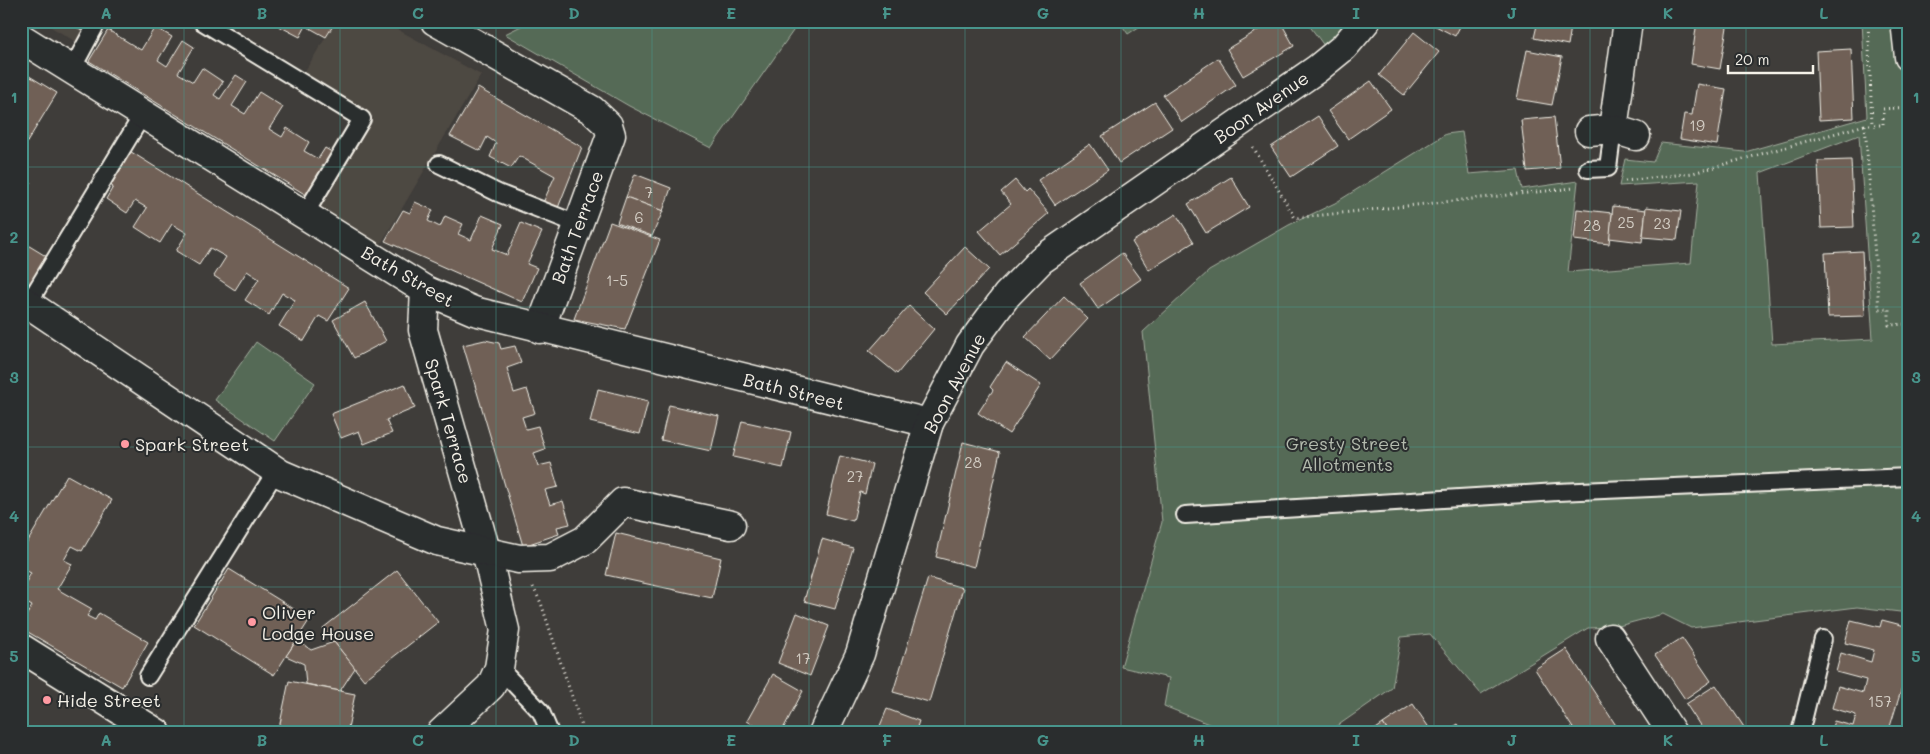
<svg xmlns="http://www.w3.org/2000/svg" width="1930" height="754" viewBox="0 0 1930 754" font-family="Mali,sans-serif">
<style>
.built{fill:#4e4842}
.green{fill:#546a56;stroke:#a4ae9f;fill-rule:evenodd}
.building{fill:#706156;stroke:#f4f1e8}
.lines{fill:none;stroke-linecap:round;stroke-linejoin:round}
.service-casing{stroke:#f4f1e8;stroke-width:20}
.minor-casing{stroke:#f4f1e8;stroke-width:31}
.path{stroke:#f4f1e8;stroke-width:3;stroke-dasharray:1 4;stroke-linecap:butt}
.service{stroke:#2a2d2e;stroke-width:16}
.minor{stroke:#2a2d2e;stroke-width:28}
.grid{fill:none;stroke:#48958c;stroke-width:1;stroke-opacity:0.55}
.poi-dot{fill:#ff9aa2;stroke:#2a2d2e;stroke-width:2}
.labels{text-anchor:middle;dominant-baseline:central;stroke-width:4;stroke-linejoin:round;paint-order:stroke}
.number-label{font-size:15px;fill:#d3cdc4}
.street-label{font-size:18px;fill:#f4f1e8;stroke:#2a2d2e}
.park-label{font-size:18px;fill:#b4bbae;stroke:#2a2d2e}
.poi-label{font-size:18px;fill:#f4f1e8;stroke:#2a2d2e;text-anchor:start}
.neatline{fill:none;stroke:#48958c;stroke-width:2}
.grid-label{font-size:16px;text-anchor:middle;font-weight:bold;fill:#48958c}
</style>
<rect width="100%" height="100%" fill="#3f3d3a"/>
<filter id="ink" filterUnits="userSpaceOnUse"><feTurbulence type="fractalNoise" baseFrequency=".02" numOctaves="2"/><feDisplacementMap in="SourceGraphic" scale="10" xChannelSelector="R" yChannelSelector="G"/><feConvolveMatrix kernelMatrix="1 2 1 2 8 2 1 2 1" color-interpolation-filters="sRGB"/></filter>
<g filter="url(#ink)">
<g class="built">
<polygon points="41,21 90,21 78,43"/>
<polygon points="336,21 382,21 481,75 379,247 319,208 373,118 303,74"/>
</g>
<g class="green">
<polygon points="531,21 800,21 711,148 629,106 505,34"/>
<polygon points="1119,21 1148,21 1128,34"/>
<polygon points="1306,21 1349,21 1325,47"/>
<path d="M1862,21H1896L1909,151V613L1857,607L1691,628L1663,614L1615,627L1588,628L1481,694L1430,634L1401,637L1392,688L1327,733H1231L1164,706L1169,678L1121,667L1162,522L1143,332L1209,271L1289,225L1335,203L1446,134L1462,132L1469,174L1518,170L1522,189L1578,181L1568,272L1691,263L1699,181L1619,186L1625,159L1653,162L1661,143L1745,152L1867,117ZM1859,135L1873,339L1772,344L1760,173Z"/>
<polygon points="256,342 315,383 275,441 215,400"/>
</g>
<g class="building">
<polygon points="64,21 90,21 84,31"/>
<polygon points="279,21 336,21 326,37 306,26 300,37 277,25"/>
<polygon points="1273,21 1280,21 1294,46 1243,76 1227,49"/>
<polygon points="1426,21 1463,21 1455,36"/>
<polygon points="1538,21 1572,21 1568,45 1534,38"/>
<polygon points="1697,21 1728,21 1720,69 1691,64"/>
<polygon points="1813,21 1850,21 1850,24 1813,26"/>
<polygon points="155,27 172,37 158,60 167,66 183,40 194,47 178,73 193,82 202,68 223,82 214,95 220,99 236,75 247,82 232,106 245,114 259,92 283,107 269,129 282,137 287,128 309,142 304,151 318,159 325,148 337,155 311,198 89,61 108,30 141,50"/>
<polygon points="1414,32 1439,52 1404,95 1379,75"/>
<polygon points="1851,49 1854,118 1819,120 1816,51"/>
<polygon points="1527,50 1562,57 1552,105 1517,99"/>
<polygon points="1218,58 1236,85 1182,122 1163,95"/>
<polygon points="21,71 57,93 21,152"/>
<polygon points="1371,81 1391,109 1348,139 1328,111"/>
<polygon points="1697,84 1726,89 1717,145 1680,139 1684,114 1692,115"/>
<polygon points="478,88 582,147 556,213 541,207 555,176 519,156 511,168 490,157 496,143 487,137 480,151 450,136"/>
<polygon points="1155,102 1172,128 1119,163 1102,136"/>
<polygon points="1318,116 1338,146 1291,177 1271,147"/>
<polygon points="1554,117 1560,168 1527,171 1521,120"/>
<polygon points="1090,144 1108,170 1055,205 1038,180"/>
<polygon points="128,150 349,288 328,321 319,316 304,341 279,326 295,300 282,293 269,315 245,300 259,279 247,271 235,290 214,276 226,257 210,248 199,265 176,251 187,233 172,224 160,243 135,227 147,208 135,201 127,213 106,199 113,187 107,183"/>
<polygon points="1851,160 1854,227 1821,228 1818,161"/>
<polygon points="635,174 671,188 663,211 626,197"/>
<polygon points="21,177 31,182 21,198"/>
<polygon points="1231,177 1249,207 1206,233 1188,204"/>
<polygon points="1015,180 1025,192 1028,189 1049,213 1000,255 979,231 1011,204 1001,192"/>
<polygon points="626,197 663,211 652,236 617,223"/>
<polygon points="415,202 433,210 428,221 440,227 445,216 463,224 458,234 471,240 482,215 503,224 492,249 507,255 521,223 542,232 527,264 537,268 522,302 385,241 403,210 410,213"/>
<polygon points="1613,206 1646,210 1642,242 1609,238"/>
<polygon points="1646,207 1681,211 1677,240 1643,237"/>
<polygon points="1577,209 1612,213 1609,244 1574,240"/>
<polygon points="1176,214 1194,242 1149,270 1132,242"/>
<polygon points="610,222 660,240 625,329 574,319"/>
<polygon points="21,241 49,258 32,286 21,279"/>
<polygon points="965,247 989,269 947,314 923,292"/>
<polygon points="1862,251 1865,316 1828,317 1825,253"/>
<polygon points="1122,253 1141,279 1098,309 1080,283"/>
<polygon points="1064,296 1088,319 1050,360 1025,337"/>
<polygon points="365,302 386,341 354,358 333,320"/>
<polygon points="909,306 934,329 897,374 869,351"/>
<polygon points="485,340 499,343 501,349 515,346 521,363 507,368 514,393 527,389 535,413 522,417 526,429 538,426 545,449 534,453 538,466 551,463 558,487 545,490 550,505 563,501 570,524 557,527 559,534 523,546 463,345"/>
<polygon points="21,341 26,344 21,351"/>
<polygon points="1006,362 1041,385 1009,434 978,413 993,390 990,387"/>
<polygon points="405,384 415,408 386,420 392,433 364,444 359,431 341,438 331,414"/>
<polygon points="598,389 648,401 640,434 590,422"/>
<polygon points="669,405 719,416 711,451 661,440"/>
<polygon points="742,421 791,432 783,468 733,457"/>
<polygon points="963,442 1000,452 974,567 936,557"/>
<polygon points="840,456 872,464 865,494 860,492 853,521 826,514"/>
<polygon points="67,475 112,500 82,551 72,546 64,560 72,564 57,589 92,609 87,616 95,620 99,613 148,642 122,687 21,628 21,624 32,606 21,600 21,591 31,573 21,568 21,553"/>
<polygon points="616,533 721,558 712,598 606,575"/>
<polygon points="822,539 853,548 835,609 804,601"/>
<polygon points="229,569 310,619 274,675 194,625"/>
<polygon points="397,570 438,622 364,680 323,628"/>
<polygon points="928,578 963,588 929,702 893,692"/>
<polygon points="797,613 829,626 810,676 778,663"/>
<polygon points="1851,620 1880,627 1882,620 1909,627 1909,665 1888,733 1830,733 1834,721 1853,726 1856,715 1832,708 1838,686 1863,693 1866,680 1836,672 1841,653 1871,662 1874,650 1845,643"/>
<polygon points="1682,638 1711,681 1685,699 1655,655"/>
<polygon points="297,640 311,650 334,642 355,668 340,691 306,684 304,664 286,656"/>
<polygon points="1566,649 1617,727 1608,733 1576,733 1535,669"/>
<polygon points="773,674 803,691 781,733 768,733 747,721"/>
<polygon points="289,681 355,694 347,733 278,733"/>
<polygon points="1716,685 1746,730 1741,733 1705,733 1686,704"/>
<polygon points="1413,704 1432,732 1389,733 1383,724"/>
<polygon points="887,709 919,721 915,733 877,733"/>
<polygon points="1383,724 1389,733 1370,733"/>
<polygon points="1458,724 1464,733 1444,733"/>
<polygon points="1628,726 1633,733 1618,733"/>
</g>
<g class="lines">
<g class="service-casing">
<g id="service">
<polyline points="201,21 362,119 305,214"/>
<polyline points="72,69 98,21"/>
<polyline points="439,164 498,193 577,224"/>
<polyline points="1588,169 1608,168 1613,129"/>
<polyline points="28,304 143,114"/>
<polyline points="1185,515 1557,492 1909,477"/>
<polyline points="499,668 541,712 550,733"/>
<polyline points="148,676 276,471"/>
<polyline points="1800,733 1823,639"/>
</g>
</g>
<g class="minor-casing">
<g id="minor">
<polyline points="435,21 592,110 608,125 611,135 540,329"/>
<polyline points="1905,21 1909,57"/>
<polyline points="21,38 425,290 474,311 929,423"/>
<polyline points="1613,129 1628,21"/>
<polyline points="1589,131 1613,129 1636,136"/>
<polyline points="425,290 423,330 486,551 505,630 499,668 491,686 441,733"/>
<polyline points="21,299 281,474 437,541 519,559 550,558 585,540 623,502 731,525"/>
<polyline points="1610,638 1672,733"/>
<polyline points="21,648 157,733"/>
<polyline points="823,733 860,654 929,423 970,345 1007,295 1041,260 1317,69 1344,47 1366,21"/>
</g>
</g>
<g class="path">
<polyline points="1868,21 1872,125"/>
<polyline points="1909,107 1883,109 1883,125 1865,125 1879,309 1889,309 1889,325 1909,324"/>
<polyline points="1253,147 1295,218 1574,188"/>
<polyline points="1625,181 1693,173 1865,125"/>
<polyline points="533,587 541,603 584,733"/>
</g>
<use href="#service" class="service"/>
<use href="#minor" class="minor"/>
</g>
</g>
<path class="grid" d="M184,21V733M340,21V733M496,21V733M652,21V733M809,21V733M965,21V733M1121,21V733M1278,21V733M1434,21V733M1590,21V733M1746,21V733M21,167H1909M21,307H1909M21,447H1909M21,587H1909"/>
<g class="poi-dot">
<circle cx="125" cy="444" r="5"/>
<circle cx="252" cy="622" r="5"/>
<circle cx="47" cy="700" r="5"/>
</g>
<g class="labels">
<g class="number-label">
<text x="1697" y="125">19</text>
<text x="649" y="192">7</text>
<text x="639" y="217">6</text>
<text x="1626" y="222">25</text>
<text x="1662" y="223">23</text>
<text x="1592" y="225">28</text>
<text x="617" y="280">1-5</text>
<text x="973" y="462">28</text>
<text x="855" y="476">27</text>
<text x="803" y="658">17</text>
<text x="1880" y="701">157</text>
</g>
<g class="street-label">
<text transform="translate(1261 107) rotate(-35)">Boon Avenue</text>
<text transform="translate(577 227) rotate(-70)">Bath Terrace</text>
<text transform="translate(408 276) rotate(30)">Bath Street</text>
<text transform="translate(954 383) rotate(-62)">Boon Avenue</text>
<text transform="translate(794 391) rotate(14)">Bath Street</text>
<text transform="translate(449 421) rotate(74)">Spark Terrace</text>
</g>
<g class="park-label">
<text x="1347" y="443">Gresty Street<tspan x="1347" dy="21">Allotments</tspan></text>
</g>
<g class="poi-label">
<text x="135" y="444">Spark Street</text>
<text x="262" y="612">Oliver<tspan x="262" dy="21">Lodge House</tspan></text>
<text x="57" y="700">Hide Street</text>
</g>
</g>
<rect width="1930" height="754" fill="none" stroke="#2a2d2e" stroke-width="55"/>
<path d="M1728 65v8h85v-8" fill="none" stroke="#f4f1e8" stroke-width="2.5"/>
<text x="1735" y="65" font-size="15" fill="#f4f1e8" stroke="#2a2d2e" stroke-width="4" paint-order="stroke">20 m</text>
<rect x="28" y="28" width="1874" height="698" class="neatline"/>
<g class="grid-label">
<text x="106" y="19">A</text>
<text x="262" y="19">B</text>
<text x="418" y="19">C</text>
<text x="574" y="19">D</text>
<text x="731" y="19">E</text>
<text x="887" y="19">F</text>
<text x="1043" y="19">G</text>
<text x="1199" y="19">H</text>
<text x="1356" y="19">I</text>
<text x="1512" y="19">J</text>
<text x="1668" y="19">K</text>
<text x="1824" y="19">L</text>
<text x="14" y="103">1</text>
<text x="1916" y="103">1</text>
<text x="14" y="243">2</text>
<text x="1916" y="243">2</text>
<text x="14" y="383">3</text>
<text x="1916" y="383">3</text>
<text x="14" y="522">4</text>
<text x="1916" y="522">4</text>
<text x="14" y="662">5</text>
<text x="1916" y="662">5</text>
<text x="106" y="746">A</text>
<text x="262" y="746">B</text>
<text x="418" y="746">C</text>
<text x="574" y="746">D</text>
<text x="731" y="746">E</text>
<text x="887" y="746">F</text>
<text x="1043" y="746">G</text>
<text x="1199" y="746">H</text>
<text x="1356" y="746">I</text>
<text x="1512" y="746">J</text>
<text x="1668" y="746">K</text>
<text x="1824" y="746">L</text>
</g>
</svg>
